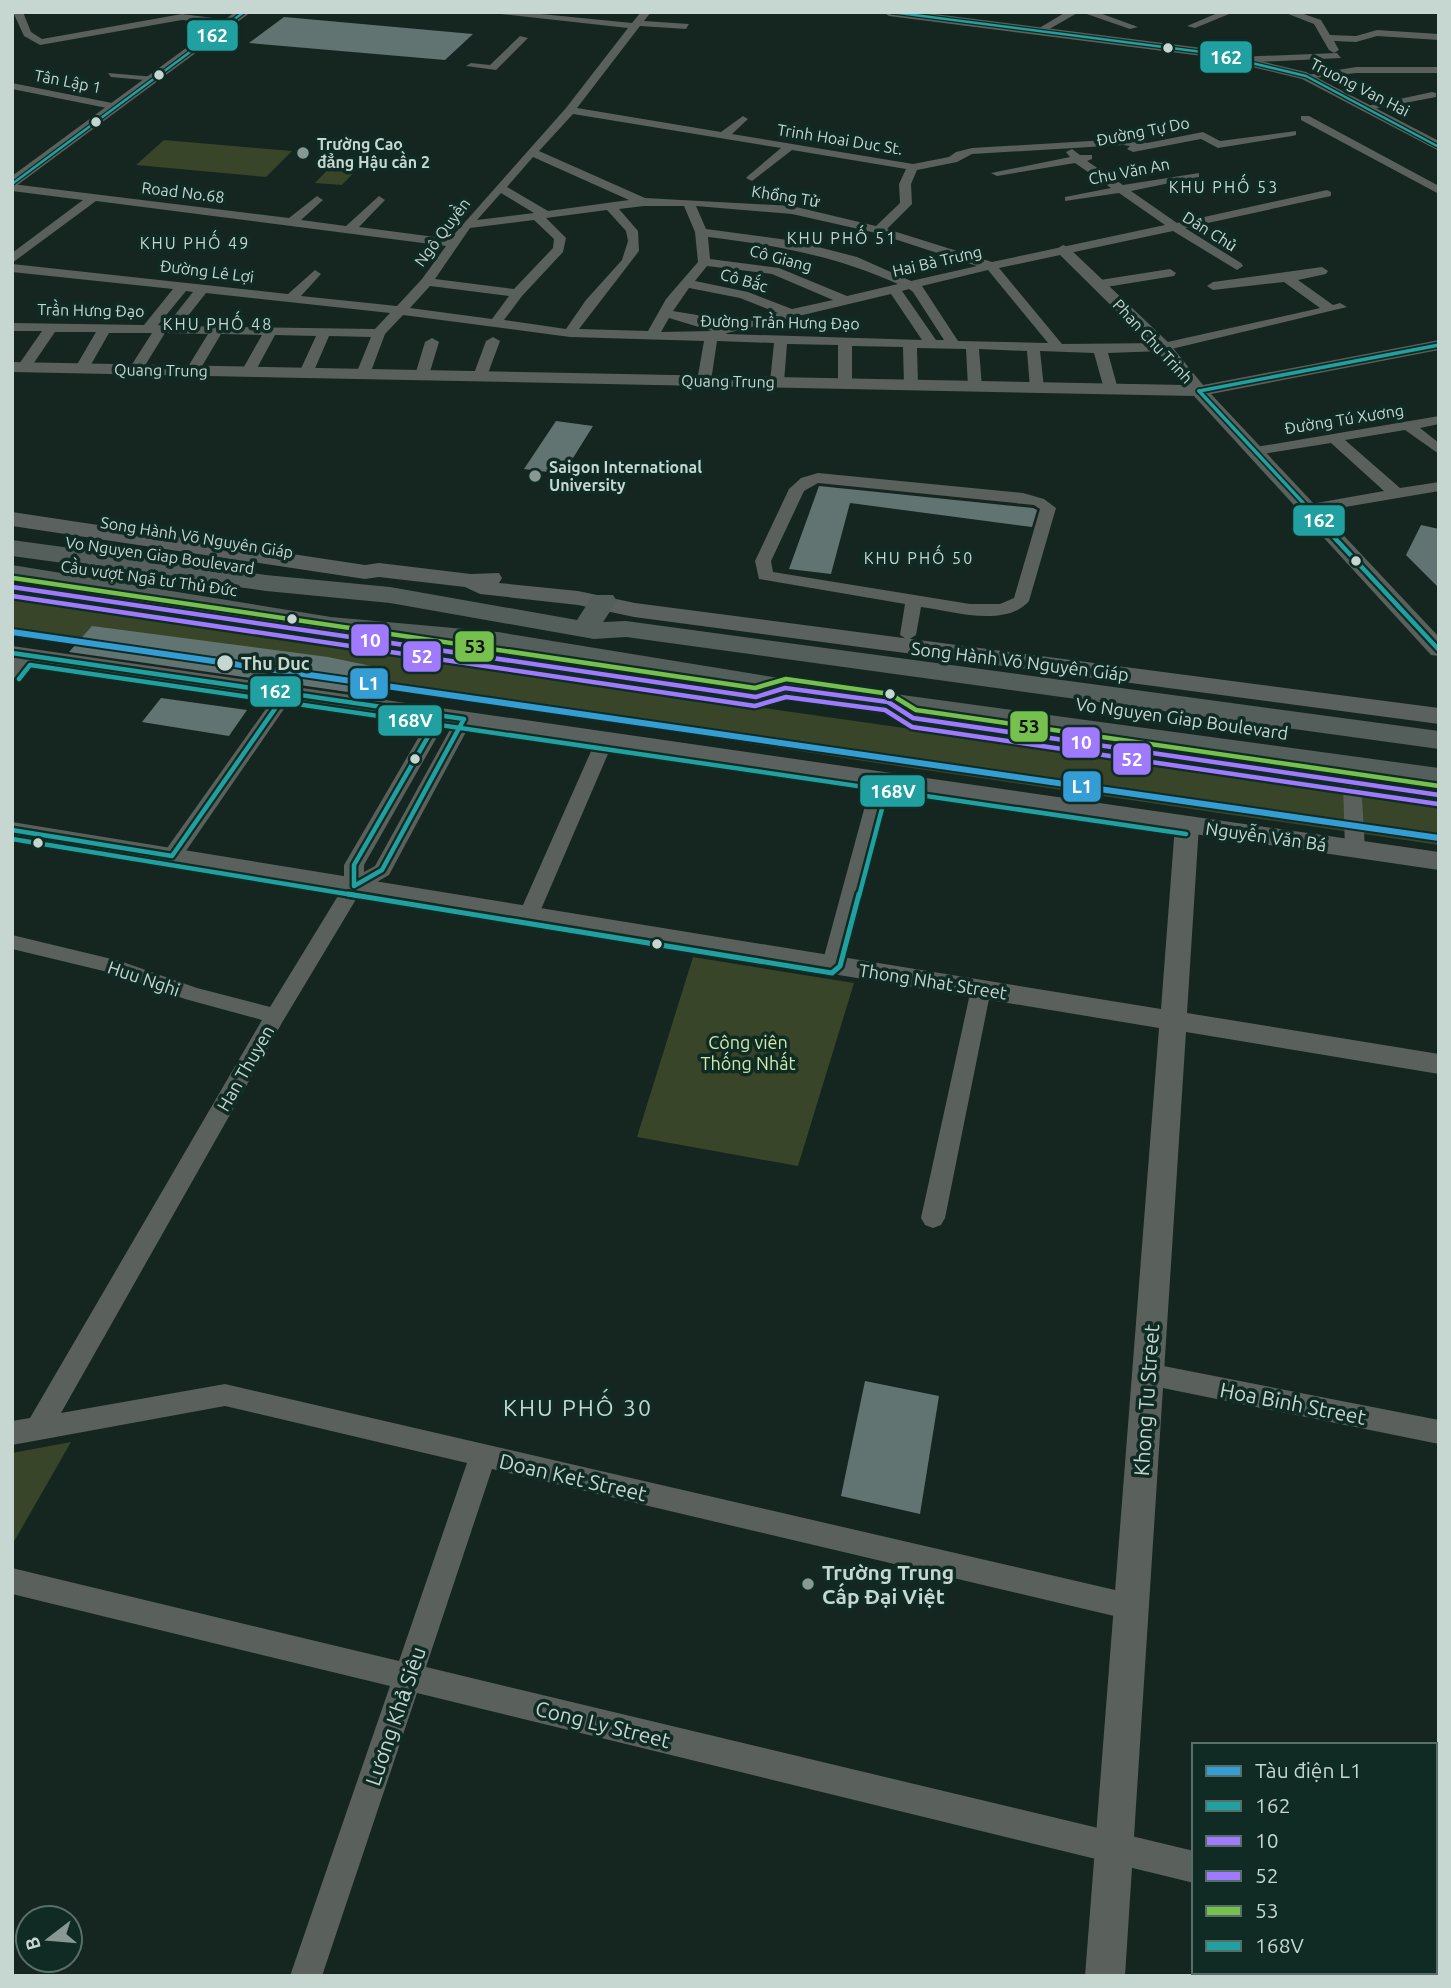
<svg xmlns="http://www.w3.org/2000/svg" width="1451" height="1988" viewBox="0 0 1451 1988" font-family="Ubuntu,sans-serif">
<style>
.green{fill:#384529}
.building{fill:#627472}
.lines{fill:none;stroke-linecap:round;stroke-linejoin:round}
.pedestrian{fill:#5a605c;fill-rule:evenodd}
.minor{fill:#5a605c;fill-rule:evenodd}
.tertiary{fill:#5a605c;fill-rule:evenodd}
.secondary{fill:#5b615e;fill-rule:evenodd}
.trunk{fill:#545e5a;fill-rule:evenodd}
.bus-1-far2-casing{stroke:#0f2b23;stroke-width:5}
.bus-1-far1-casing{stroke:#0f2b23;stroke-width:7}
.bus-1-casing{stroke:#0f2b23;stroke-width:9}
.bus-2-casing{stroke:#0f2b23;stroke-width:9}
.bus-3-casing{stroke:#0f2b23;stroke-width:9}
.bus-4-casing{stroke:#0f2b23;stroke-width:9}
.bus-5-far1-casing{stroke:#0f2b23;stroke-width:9}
.bus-5-casing{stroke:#0f2b23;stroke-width:10}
.bus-1-far2{stroke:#20a0a0;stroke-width:2.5}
.bus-1-far1{stroke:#20a0a0;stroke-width:3.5}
.bus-1{stroke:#20a0a0;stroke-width:4.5}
.bus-2{stroke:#9f7aff;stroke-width:4.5}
.bus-3{stroke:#9f7aff;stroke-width:4.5}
.bus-4{stroke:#76c04d;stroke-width:4.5}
.bus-5-far1{stroke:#20a0a0;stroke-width:4.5}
.bus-5{stroke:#20a0a0;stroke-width:5}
.metro-1-casing{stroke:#0f2b23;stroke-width:10}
.metro-1{stroke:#339dd4;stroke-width:6}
.bus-dot{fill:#c6d6d1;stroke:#0f2b23;stroke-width:2.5}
.poi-dot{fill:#889893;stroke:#0f2b23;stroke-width:2.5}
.labels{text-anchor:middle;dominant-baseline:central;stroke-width:7;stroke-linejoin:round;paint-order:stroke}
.far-street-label{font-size:16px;fill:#c6d6d1;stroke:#0f2b23}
.far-poi-label{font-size:16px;font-weight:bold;fill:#c6d6d1;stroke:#0f2b23;text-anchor:start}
.far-neighbourhood-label{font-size:16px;letter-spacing:2px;fill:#c6d6d1;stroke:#0f2b23}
.street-label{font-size:18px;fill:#c6d6d1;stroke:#0f2b23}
.stop-label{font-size:18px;font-weight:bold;fill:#c6d6d1;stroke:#0f2b23;text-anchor:start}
.park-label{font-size:18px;fill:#cfe9ab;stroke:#0f2b23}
.near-street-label{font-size:21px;fill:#c6d6d1;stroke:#0f2b23}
.near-poi-label{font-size:21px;font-weight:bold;fill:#c6d6d1;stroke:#0f2b23;text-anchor:start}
.near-neighbourhood-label{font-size:23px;letter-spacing:2px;fill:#c6d6d1;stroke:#0f2b23}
.line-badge{stroke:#0f2b23;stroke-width:2.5}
.badge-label{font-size:19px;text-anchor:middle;font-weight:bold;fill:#fff}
.pale-badge-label{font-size:19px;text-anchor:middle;font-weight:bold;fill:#111}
</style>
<rect width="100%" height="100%" fill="#152520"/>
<g class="green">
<polygon points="164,140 292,151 266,177 136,165"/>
<polygon points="334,163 360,166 342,185 315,183"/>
<polygon points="12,595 334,647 1439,804 1439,845 877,763 12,630"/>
<polygon points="693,957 854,983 798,1166 637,1137"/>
<polygon points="71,1442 12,1545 12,1453"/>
</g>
<g class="building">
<polygon points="284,17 473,34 445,60 249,43"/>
<polygon points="556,421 593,426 563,474 524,469"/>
<polygon points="819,486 1033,508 1037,510 1032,527 850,503 831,574 789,569"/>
<polygon points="1421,525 1439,529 1439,588 1406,555"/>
<polygon points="92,626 328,657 386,669 369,695 69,652"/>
<polygon points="161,698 247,710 229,736 142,722"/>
<polygon points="865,1381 939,1396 920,1514 841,1496"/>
</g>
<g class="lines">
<polygon class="pedestrian" points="108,73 155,77 159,79 155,81 111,77"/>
<g class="minor">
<polygon points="13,12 23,12 31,32 42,39 182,14 237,21 232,24 182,20 40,45 24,36"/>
<path d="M483,12H521L632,23L641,12H651L644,21L689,24L686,29L640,26L577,108L721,132L743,116L748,119L732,134L913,164L949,157L956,152L972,148L1123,139L1147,143L1203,132L1220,141L1296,131V135L1292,136L1218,148L1201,139L1133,152L1127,149L1130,146L1123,145L972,154L957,162L917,170L911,184L912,204L887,229L992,262L1165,225L1119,193L1065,201V197L1111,188L1075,163L997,176L991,173L1070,157L1066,152L1072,149L1080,155H1092V159L1087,161L1123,185L1199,173V177L1131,191L1177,223L1327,190L1331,192V196L1185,228L1241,263L1243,266L1237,270L1173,231L999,268L1062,344L1163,343L1320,308L1284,282L1213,290L1207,286L1213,282L1322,267L1328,271L1326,274L1298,280L1333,305L1340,303L1347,307L1163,351L1108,353L1118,389L1111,393L1104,389L1094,353L1040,351L1044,388L1037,392L1030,388L1027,351L979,349L982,387L975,391L968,387L966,349L917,348L918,385L911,389L904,385L903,347L852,346V384L845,388L838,384V345L787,344L784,382L777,386L770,382L774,343L717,341L711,381L704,385L697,381L704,341L570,337L403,315L385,334L370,374L363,378L356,374L371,337L329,336L313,373L306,377L299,373L316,336L275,335L255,372L248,376L241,372L262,335L221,334L198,373L193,374L186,370L208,334L165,333L141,372L136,373L129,369L152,333H109L89,368L82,372L75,368L96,332H55L29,370H19L17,367L42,331H12V323L144,325L173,289L12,272V264L288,294L315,270L321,274L301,296L397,306L422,279L446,246L96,201L12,263V253L83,200L12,191V184L289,218L317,196L323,200L301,220L346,226L379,196L385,200L359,227L450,239L566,108L628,28ZM573,114L781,148L748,176L746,178L752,181L792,150L906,169L899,184L900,203L876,226L792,206L645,198L539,151ZM533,157L629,200L548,211L507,187ZM501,193L534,213L477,220ZM644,206H684L695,232L698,262L666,299L648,331L579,329L639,251L638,231L619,209ZM696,206L792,214L876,233L977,266L911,281L857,257L795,241L706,229ZM607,210L626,231L628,241L622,260L586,300L566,329L504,320L522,296L563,252L566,238L546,218ZM534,220L554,239L553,248L514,289L435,279L470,228ZM708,237C775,245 836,256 898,284L847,296L779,268L710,259ZM707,266L772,274L833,300L792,309L748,292L695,281ZM988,270L1048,343L958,341L922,286ZM430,286L509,296L492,319L410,308ZM689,288L740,298L778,313L723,326L697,315L673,311ZM909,289L913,292L944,340H936L902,291ZM186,291L193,292L166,326L158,325ZM206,293L390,313L375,329L180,326ZM891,294L922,340L726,334L727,333ZM669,318L712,331L661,332Z"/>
<polygon points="1066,12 1079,12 1039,35 1031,33"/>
<polygon points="1081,12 1097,12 1138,27 1130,29"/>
<polygon points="1220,12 1234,12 1195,28 1187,26"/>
<polygon points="1283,12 1298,12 1321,20 1330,35 1356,36 1377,30 1439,34 1439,40 1377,36 1356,42 1334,41 1339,50 1334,53 1329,50 1314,24"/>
<polygon points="520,36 528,38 496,70 466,66 471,63 490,65"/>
<polygon points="1337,53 1341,58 1237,63 1232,60 1237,57"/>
<polygon points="1356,67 1439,67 1439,73 1356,73 1306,79 1301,76"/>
<polygon points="12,83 117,104 122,107 117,110 12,89"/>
<polygon points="1432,92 1436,93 1436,97 1363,111 1358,108"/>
<polygon points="1301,116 1309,116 1439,186 1439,194 1301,120"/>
<polygon points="1170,269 1176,273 1174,276 1100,288 1094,284 1100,280"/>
<polygon points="493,337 500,341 487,376 475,379 473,376 486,341"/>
<polygon points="432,338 439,342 429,375 417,378 415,375 425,342"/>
<polygon points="1439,416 1439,424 1420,428 1439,443 1439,454 1405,430 1345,440 1400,488 1439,482 1439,491 1310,513 1305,511 1305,505 1384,491 1331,443 1256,455 1249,451 1256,447"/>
<path d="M818,473L1023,493L1044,499L1056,508L1029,601C1006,628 951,611 921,607L916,635L908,640L900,635L905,604L759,579L755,561L789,489L801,478ZM818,483L1034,505L1040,509L1014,598L1000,604H970L773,572L771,561L804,491Z"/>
<polygon points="27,651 36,656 18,677 12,678 12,662 21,652"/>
<polygon points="286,688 295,693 179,861 165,861 162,856 165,851 280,689"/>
<polygon points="440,711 449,716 364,865 364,872 375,866 458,715 470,715 473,719 389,875 361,891 283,1021 61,1413 225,1384 1141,1596 1145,1606 1141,1616 1131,1620 492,1469 426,1667 1194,1851 1194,1883 417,1693 322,1976 290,1976 390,1686 12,1594 12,1568 399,1661 467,1463 225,1406 12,1445 12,1421 30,1418 262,1020 185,999 116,974 12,949 12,935 120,961 197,988 270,1007 344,886 344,865 431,716"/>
<polygon points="605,734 614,740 539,914 529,921 522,919 519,914 596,740"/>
<polygon points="881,774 890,780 842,964 839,969 825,969 822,964 872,780"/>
<polygon points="1352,776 1361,782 1365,849 1355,855 1345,849 1343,782"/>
<polygon points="981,981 988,984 991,989 945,1218 941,1225 933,1228 925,1225 921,1218 971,989 974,984"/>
<polygon points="1148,1363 1439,1420 1439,1444 1148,1385 1139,1382 1135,1374 1139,1366"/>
<polygon points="1435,1910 1439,1911 1439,1943 1435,1942"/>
</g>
<g class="tertiary">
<polygon points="883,12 919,12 1210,49 1306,72 1439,141 1439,151 1302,79 1210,57 889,16"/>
<polygon points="1063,245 1068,247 1169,343 1203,385 1439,340 1439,350 1211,394 1439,637 1439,656 1431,655 1194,396 12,372 12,362 1185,385 1157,351 1058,253 1055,250"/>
<polygon points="1187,817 1195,820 1199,825 1187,1013 1439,1054 1439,1074 1186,1032 1125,1976 1085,1976 1159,1028 12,838 12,822 1161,1009 1175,825 1179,820"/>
</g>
<g class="secondary">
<polygon points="235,12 251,12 12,189 12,176"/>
<polygon points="12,512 365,565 379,563 471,574 499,573 502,578 499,583 578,591 635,603 1439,708 1439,724 634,617 578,605 480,594 465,587 379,577 365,579 12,526"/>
<polygon points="12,646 1439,852 1439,870 12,660"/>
</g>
<g class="trunk">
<polygon points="12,540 266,575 390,587 577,620 593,595 613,595 617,601 603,622 626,621 1439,731 1439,749 626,637 594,639 390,603 266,591 12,556"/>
<polygon points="12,565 331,617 498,632 785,679 1439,768 1439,788 785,697 498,648 331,633 12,581"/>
</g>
<g class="bus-1-far2-casing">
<g id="bus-1-far2">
<polyline points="891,12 1210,53 1306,76 1439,147"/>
<polyline points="12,184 244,12"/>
</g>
</g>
<g class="bus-1-far1-casing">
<g id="bus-1-far1">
<polyline points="1199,391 1320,521"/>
<polyline points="1199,391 1439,345"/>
</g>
</g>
<g class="bus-1-casing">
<g id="bus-1">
<polyline points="1318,520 1439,650"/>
<polyline points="12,653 464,719 382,870 354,886 354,865 440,716"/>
<polyline points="12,830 172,856 286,693"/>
</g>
</g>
<g class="bus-2-casing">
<polyline id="bus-2" points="12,587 756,697 785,688 888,702 913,718 1439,795"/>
</g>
<g class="bus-3-casing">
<polyline id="bus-3" points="12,596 755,706 786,697 885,710 912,727 1438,804"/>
</g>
<g class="bus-4-casing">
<polyline id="bus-4" points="13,578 755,688 786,679 890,694 916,710 1439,786"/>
</g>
<g class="bus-5-far1-casing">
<g id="bus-5-far1">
<polyline points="19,679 30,665 1186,834"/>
<polyline points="12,839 359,896"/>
<polyline points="859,896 889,782"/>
</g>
</g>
<g class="bus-5-casing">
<polyline id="bus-5" points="348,894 832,973 840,966 859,894"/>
</g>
<use href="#bus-1-far2" class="bus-1-far2"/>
<use href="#bus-1-far1" class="bus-1-far1"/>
<use href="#bus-1" class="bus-1"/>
<use href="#bus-2" class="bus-2"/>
<use href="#bus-3" class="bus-3"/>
<use href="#bus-4" class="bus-4"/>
<use href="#bus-5-far1" class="bus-5-far1"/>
<use href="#bus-5" class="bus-5"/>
<g class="metro-1-casing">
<polyline id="metro-1" points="12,632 1439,838"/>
</g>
<use href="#metro-1" class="metro-1"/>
</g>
<g class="bus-dot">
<circle cx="1168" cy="48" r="6"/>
<circle cx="159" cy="75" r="6"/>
<circle cx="96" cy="122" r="6"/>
<circle cx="1356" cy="561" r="6"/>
<circle cx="292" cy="619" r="6"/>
<circle cx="225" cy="663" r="9"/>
<circle cx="890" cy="694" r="6"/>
<circle cx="415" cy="759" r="6"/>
<circle cx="38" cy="843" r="6"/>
<circle cx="657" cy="944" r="6"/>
</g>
<g class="poi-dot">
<circle cx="303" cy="153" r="7"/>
<circle cx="535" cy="476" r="7"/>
<circle cx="808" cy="1584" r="7"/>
</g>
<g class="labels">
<g class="far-street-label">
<text transform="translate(68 81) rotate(11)">Tân Lập 1</text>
<text transform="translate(1360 87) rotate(27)">Truong Van Hai</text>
<text transform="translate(1143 131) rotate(-11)">Đường Tự Do</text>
<text transform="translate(840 139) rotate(9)">Trinh Hoai Duc St.</text>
<text transform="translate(1129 171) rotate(-11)">Chu Văn An</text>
<text transform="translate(183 192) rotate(7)">Road No.68</text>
<text transform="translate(786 196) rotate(9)">Khổng Tử</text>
<text transform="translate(1210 231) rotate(32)">Dân Chủ</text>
<text transform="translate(442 232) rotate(-53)">Ngô Quyền</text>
<text transform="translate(781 258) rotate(15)">Cô Giang</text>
<text transform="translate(937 261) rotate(-13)">Hai Bà Trưng</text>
<text transform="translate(207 271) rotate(7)">Đường Lê Lợi</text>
<text transform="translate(744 280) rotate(16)">Cô Bắc</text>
<text transform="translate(91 310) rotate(1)">Trần Hưng Đạo</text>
<text transform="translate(780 322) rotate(1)">Đường Trần Hưng Đạo</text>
<text transform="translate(1153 341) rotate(47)">Phan Chu Trinh</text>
<text transform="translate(161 370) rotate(1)">Quang Trung</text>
<text transform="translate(728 381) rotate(1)">Quang Trung</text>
<text transform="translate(1344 419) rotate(-9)">Đường Tú Xương</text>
<text transform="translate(197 537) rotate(9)">Song Hành Võ Nguyên Giáp</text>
<text transform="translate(160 555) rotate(8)">Vo Nguyen Giap Boulevard</text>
<text transform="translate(149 578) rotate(8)">Cầu vượt Ngã tư Thủ Đức</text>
</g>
<g class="far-poi-label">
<text x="317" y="144">Trường Cao<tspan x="317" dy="18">đẳng Hậu cần 2</tspan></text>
<text x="549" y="467">Saigon International<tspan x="549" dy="18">University</tspan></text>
</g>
<g class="far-neighbourhood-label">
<text x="1224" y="187">KHU PHỐ 53</text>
<text x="842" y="238">KHU PHỐ 51</text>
<text x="195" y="243">KHU PHỐ 49</text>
<text x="218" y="324">KHU PHỐ 48</text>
<text x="919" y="558">KHU PHỐ 50</text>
</g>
<g class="street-label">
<text transform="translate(1020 661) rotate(7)">Song Hành Võ Nguyên Giáp</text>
<text transform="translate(1182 718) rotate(8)">Vo Nguyen Giap Boulevard</text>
<text transform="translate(1266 836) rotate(8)">Nguyễn Văn Bá</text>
<text transform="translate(144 978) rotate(19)">Huu Nghi</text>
<text transform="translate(933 981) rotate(9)">Thong Nhat Street</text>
<text transform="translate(245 1068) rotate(-60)">Han Thuyen</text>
</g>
<g class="stop-label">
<text x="241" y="663">Thu Duc</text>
</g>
<g class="park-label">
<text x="748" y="1042">Công viên<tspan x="748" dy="21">Thống Nhất</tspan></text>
</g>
<g class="near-street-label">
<text transform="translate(1146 1400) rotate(-86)">Khong Tu Street</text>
<text transform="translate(1293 1403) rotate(11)">Hoa Binh Street</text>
<text transform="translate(573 1477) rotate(13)">Doan Ket Street</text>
<text transform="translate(395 1716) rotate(-71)">Lương Khả Siêu</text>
<text transform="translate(603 1724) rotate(14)">Cong Ly Street</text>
</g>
<g class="near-poi-label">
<text x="822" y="1572">Trường Trung<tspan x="822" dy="24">Cấp Đại Việt</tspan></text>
</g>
<g class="near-neighbourhood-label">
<text x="578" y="1407">KHU PHỐ 30</text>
</g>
</g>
<g class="line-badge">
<rect x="186" y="19" width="53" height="33" rx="7" fill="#20a0a0"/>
<rect x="1199" y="40" width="54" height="34" rx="7" fill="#20a0a0"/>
<rect x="1292" y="504" width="54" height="33" rx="7" fill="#20a0a0"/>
<rect x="350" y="623" width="40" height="34" rx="7" fill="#9f7aff"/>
<rect x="454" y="630" width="41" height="33" rx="7" fill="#76c04d"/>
<rect x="402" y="640" width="40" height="33" rx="7" fill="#9f7aff"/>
<rect x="349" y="667" width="40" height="33" rx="7" fill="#339dd4"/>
<rect x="249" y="675" width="53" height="33" rx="7" fill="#20a0a0"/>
<rect x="377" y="704" width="66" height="33" rx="7" fill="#20a0a0"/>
<rect x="1009" y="710" width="40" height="33" rx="7" fill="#76c04d"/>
<rect x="1061" y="726" width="40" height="33" rx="7" fill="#9f7aff"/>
<rect x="1112" y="742" width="40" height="34" rx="7" fill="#9f7aff"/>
<rect x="1062" y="770" width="40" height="33" rx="7" fill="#339dd4"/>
<rect x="859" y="774" width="67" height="34" rx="7" fill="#20a0a0"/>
</g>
<g class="badge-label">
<text x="212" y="42">162</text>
<text x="1226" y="64">162</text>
<text x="1319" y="527">162</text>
<text x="370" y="647">10</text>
<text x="422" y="663">52</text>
<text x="369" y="690">L1</text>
<text x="275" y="698">162</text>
<text x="410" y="727">168V</text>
<text x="1081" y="749">10</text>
<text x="1132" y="766">52</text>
<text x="1082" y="793">L1</text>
<text x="893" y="798">168V</text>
</g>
<g class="pale-badge-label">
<text x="475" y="653">53</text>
<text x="1029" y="733">53</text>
</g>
<rect width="1451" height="1988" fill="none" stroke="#c6d6d1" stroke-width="28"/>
<rect x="1192" y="1743" width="245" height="231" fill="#0f2b23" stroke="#586f69" stroke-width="2"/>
<rect x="1206" y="1766" width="35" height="10" fill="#339dd4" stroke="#586f69" stroke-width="2"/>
<text x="1255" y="1778" font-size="21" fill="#c6d6d1">Tàu điện L1</text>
<rect x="1206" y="1801" width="35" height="10" fill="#20a0a0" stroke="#586f69" stroke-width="2"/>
<text x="1255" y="1813" font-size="21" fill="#c6d6d1">162</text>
<rect x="1206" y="1836" width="35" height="10" fill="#9f7aff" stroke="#586f69" stroke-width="2"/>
<text x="1255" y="1848" font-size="21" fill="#c6d6d1">10</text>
<rect x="1206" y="1871" width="35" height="10" fill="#9f7aff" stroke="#586f69" stroke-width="2"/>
<text x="1255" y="1883" font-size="21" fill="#c6d6d1">52</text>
<rect x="1206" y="1906" width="35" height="10" fill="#76c04d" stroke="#586f69" stroke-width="2"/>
<text x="1255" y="1918" font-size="21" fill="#c6d6d1">53</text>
<rect x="1206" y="1941" width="35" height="10" fill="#20a0a0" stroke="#586f69" stroke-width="2"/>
<text x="1255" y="1953" font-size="21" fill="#c6d6d1">168V</text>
<g transform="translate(49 1939) rotate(254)"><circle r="33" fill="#0f2b23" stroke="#586f69" stroke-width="2"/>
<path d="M0-5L12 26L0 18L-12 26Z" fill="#889893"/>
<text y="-10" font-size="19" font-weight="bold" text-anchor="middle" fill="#c6d6d1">B</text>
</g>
</svg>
